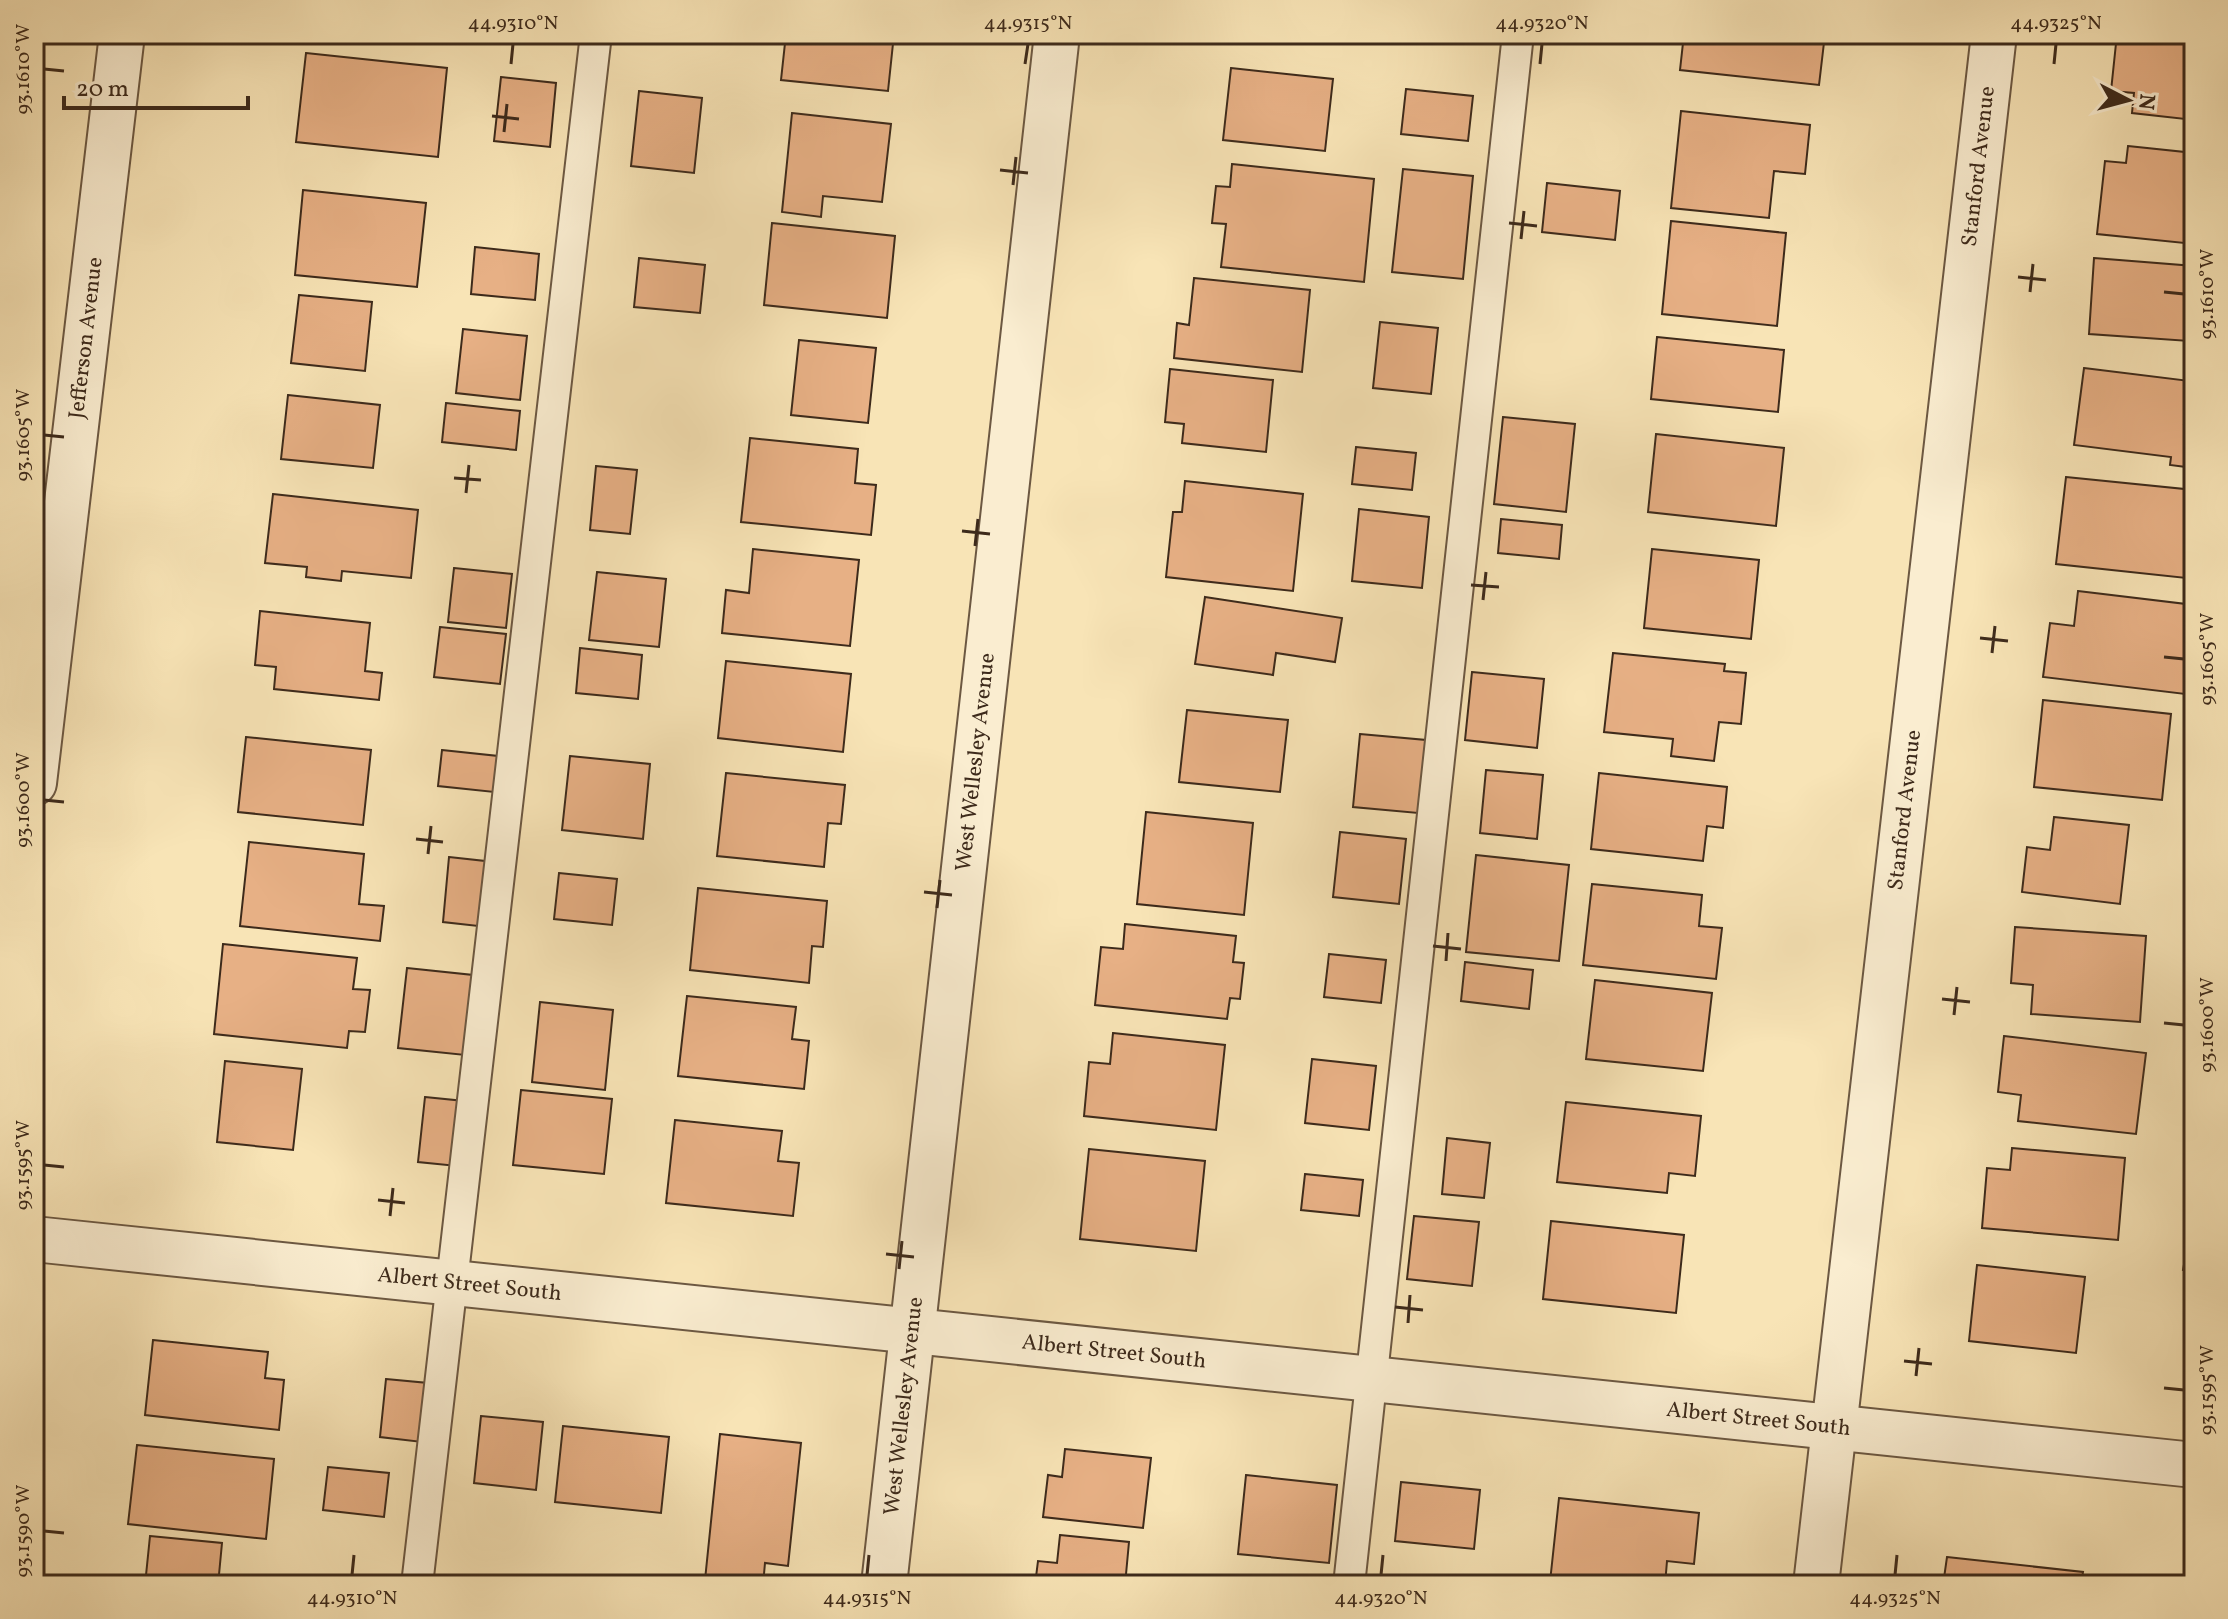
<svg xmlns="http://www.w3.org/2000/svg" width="2228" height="1619" viewBox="0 0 2228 1619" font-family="Vollkorn,serif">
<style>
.building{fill:#e7b085;stroke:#3d2a1b;stroke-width:2}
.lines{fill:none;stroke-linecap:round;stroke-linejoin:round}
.lane-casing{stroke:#6c5842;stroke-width:34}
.street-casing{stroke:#6c5842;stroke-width:48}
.lane{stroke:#faedd0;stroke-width:30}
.street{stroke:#faedd0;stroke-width:44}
.ticks{fill:none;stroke:#3d2a1b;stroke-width:3}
.labels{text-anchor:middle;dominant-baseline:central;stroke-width:8;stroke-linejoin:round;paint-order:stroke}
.street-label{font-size:22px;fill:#3d2a1b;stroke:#faedd0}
.neatline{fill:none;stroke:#3d2a1b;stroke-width:3}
.ticks-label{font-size:20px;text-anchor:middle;fill:#3d2a1b}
</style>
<rect width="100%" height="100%" fill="#f8e4b6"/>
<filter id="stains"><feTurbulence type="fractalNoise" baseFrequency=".0025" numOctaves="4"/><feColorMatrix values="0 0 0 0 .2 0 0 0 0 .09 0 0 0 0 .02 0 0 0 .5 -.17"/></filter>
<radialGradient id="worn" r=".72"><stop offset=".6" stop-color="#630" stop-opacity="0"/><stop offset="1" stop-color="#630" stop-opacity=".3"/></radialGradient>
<g class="building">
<polygon points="786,34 894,34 888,91 781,80"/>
<polygon points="1580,34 1637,34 1636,40"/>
<polygon points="1684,34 1825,34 1819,85 1680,70"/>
<polygon points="2117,34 2194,41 2194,120 2132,113 2134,93 2111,91"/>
<polygon points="306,53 447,68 438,157 296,142"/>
<polygon points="1231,68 1333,79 1325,151 1223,140"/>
<polygon points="501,77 556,83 550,147 494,141"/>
<polygon points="1406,89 1473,96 1468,141 1401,134"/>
<polygon points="639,91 702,98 694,173 631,166"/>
<polygon points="1681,111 1810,125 1805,174 1774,171 1769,218 1671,208"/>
<polygon points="792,113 891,124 882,202 823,196 821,217 782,212"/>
<polygon points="2128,146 2194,153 2194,244 2097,234 2105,161 2126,163"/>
<polygon points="1232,164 1374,179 1364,282 1221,267 1226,224 1212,223 1216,186 1230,187"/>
<polygon points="1403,169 1473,176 1463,279 1392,272"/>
<polygon points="1547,183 1620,191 1615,240 1542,232"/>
<polygon points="303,190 426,203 417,287 295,275"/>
<polygon points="1671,221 1786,233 1777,326 1662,314"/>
<polygon points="772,223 895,236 887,318 764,305"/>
<polygon points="475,247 539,254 535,300 471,294"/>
<polygon points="639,258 705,265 700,313 634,307"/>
<polygon points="2094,258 2194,266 2189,341 2089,334"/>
<polygon points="1194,278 1310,290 1302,372 1174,358 1177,323 1189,325"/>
<polygon points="299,295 372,302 365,371 291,363"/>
<polygon points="1380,322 1438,328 1431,394 1373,388"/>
<polygon points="463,329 527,336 520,400 456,393"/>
<polygon points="1657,337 1784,350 1778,412 1651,399"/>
<polygon points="799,340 876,348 868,423 791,415"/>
<polygon points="2084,368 2190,381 2184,424 2194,426 2194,468 2170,465 2171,457 2074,445"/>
<polygon points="1170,369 1273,380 1266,452 1182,443 1184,424 1165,422"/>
<polygon points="288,395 380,405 373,468 281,459"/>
<polygon points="446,403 520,411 516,450 442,442"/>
<polygon points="1503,417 1575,424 1566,512 1494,504"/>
<polygon points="1656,434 1784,448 1776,526 1648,512"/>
<polygon points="750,438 858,449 855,483 876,485 871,535 741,522"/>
<polygon points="1356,447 1416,453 1412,490 1352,484"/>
<polygon points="596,466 637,470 630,534 590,530"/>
<polygon points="2066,477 2194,490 2186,578 2056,564"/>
<polygon points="1185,481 1303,494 1293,591 1166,577 1173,512 1182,512"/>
<polygon points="273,494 418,510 411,578 342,571 341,581 306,577 307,567 265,563"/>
<polygon points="1359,509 1429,517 1422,588 1352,581"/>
<polygon points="1501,519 1562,525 1559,559 1498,553"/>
<polygon points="753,549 859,560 850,646 722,633 726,590 749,593"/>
<polygon points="1652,549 1759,560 1751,639 1644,628"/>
<polygon points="454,568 512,574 506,628 448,622"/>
<polygon points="597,572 666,579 659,647 589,640"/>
<polygon points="2078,591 2194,605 2185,694 2043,677 2050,623 2074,626"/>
<polygon points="1205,597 1342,618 1335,662 1276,653 1273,675 1195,664"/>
<polygon points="260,611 370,623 365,671 382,673 379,700 274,689 276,667 255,665"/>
<polygon points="440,627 506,634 500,684 434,677"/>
<polygon points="580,648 642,655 638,699 576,693"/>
<polygon points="1613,653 1725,664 1724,671 1746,673 1741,724 1719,722 1714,761 1671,756 1673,739 1604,732"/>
<polygon points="726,661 851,674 843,752 718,738"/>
<polygon points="1472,672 1544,679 1537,748 1465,740"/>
<polygon points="2043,700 2171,714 2162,800 2034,787"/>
<polygon points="1187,710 1288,720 1280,792 1179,782"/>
<polygon points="1360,734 1426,740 1418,813 1353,807"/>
<polygon points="246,737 371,750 363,825 238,812"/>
<polygon points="442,750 498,756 494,792 438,786"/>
<polygon points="570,756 650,764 643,839 562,830"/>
<polygon points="1486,770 1543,775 1537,839 1480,833"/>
<polygon points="726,773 845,785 841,824 828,823 824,867 717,856"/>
<polygon points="1599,773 1727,787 1723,828 1707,826 1703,861 1591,849"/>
<polygon points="1146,812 1253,823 1244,915 1137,904"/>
<polygon points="2054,817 2129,825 2120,904 2022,892 2027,847 2050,850"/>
<polygon points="1340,832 1406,839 1399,904 1333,897"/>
<polygon points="249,842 364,854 359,904 384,906 380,941 240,926"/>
<polygon points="1476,855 1569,865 1559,961 1466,952"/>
<polygon points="449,857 494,862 487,927 443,922"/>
<polygon points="559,873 617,879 612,925 554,919"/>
<polygon points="1592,884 1702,895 1699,926 1722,928 1716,979 1583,965"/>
<polygon points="698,888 827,901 823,947 812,946 809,983 690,970"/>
<polygon points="1125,924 1236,936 1233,962 1244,963 1240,999 1230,998 1227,1019 1095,1005 1101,947 1123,949"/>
<polygon points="2015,927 2146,936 2140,1022 2031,1014 2033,985 2011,983"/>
<polygon points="223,944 357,958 353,989 370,990 365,1032 349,1031 347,1048 214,1034"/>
<polygon points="1329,954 1386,960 1381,1003 1324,997"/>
<polygon points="1465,962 1533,970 1529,1009 1461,1001"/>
<polygon points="407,968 473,975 465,1055 398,1048"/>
<polygon points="1595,980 1712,993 1703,1071 1586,1059"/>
<polygon points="687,996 796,1007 792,1039 809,1041 804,1089 678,1076"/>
<polygon points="540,1002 613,1010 605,1090 532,1082"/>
<polygon points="1113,1033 1225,1045 1216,1130 1084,1116 1089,1062 1110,1064"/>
<polygon points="2004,1036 2146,1053 2136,1134 2018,1121 2021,1095 1998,1092"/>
<polygon points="1312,1059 1376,1066 1369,1130 1305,1123"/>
<polygon points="225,1061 302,1069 293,1150 217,1142"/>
<polygon points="521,1090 612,1099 604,1174 513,1165"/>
<polygon points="425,1097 464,1101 457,1166 418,1162"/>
<polygon points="1566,1102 1701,1116 1695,1176 1669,1173 1667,1193 1557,1182"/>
<polygon points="675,1120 782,1131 778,1161 799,1163 793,1216 666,1203"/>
<polygon points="1447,1138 1490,1143 1484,1198 1442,1194"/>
<polygon points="2012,1148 2125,1158 2118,1240 1982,1228 1987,1168 2010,1170"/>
<polygon points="1089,1149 1205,1161 1196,1251 1080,1239"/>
<polygon points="1305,1174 1363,1180 1359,1216 1301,1210"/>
<polygon points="2194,1208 2194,1272 2183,1270"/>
<polygon points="1414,1216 1479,1222 1472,1286 1407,1279"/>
<polygon points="1551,1221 1684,1235 1676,1313 1543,1299"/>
<polygon points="1977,1265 2085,1277 2076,1353 1969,1341"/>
<polygon points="153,1340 268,1352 265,1378 284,1380 279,1430 145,1415"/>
<polygon points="386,1379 428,1383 422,1442 380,1437"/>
<polygon points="481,1416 543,1422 536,1490 474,1483"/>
<polygon points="563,1426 669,1437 661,1513 555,1502"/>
<polygon points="720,1434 801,1443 788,1566 765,1563 763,1585 705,1580"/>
<polygon points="137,1445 274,1459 266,1539 128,1524"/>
<polygon points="1065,1449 1151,1458 1143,1528 1043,1517 1048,1475 1062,1477"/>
<polygon points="328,1467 389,1473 384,1517 323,1510"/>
<polygon points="1246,1475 1337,1485 1329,1563 1238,1554"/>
<polygon points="1401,1482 1480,1490 1474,1549 1395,1541"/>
<polygon points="1559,1498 1699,1513 1694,1564 1667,1561 1665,1585 1577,1585 1550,1582"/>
<polygon points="1060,1535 1129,1542 1125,1585 1035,1585 1038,1561 1057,1563"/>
<polygon points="150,1536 222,1543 218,1585 145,1585"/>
<polygon points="1947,1557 2083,1572 2081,1585 1943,1585"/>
</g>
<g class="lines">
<g class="lane-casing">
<g id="lane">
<polyline points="417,1585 596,34"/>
<polyline points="1349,1585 1518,34"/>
</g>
</g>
<g class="street-casing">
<g id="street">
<path id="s1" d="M34,783L122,34"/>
<path id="s2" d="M34,1239L2194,1465"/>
<path id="s3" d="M884,1585L1057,34"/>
<path id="s4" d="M1816,1585L1994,34"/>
</g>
</g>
<use href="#lane" class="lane"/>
<use href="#street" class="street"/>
</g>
<path class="ticks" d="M511,64L513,44M1025,64L1028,44M1540,64L1542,44M2054,64L2056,44M44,69L64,71M492,116L519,119M504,132L507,104M1000,170L1028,173M1013,185L1016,157M1509,223L1537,226M1521,239L1524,211M2018,277L2046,280M2030,292L2033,264M2164,292L2184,294M44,435L64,437M454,478L481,480M466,493L469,465M962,531L990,534M975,546L978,519M1471,585L1499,587M1483,600L1486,572M1980,638L2008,641M1992,653L1995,626M2164,657L2184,659M44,800L64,802M416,839L443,842M428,854L431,826M924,892L952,895M937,908L940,880M1433,946L1461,949M1446,961L1448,933M1942,999L1970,1002M1954,1015L1957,987M2164,1023L2184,1025M44,1165L64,1167M378,1200L405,1203M390,1216L393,1188M886,1254L914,1257M899,1269L902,1241M1395,1307L1423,1310M1408,1323L1410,1295M1904,1361L1932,1364M1916,1376L1919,1348M2164,1388L2184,1390M44,1531L64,1533M352,1575L354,1555M867,1575L869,1555M1381,1575L1383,1555M1895,1575L1897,1555"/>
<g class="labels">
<g class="street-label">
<text stroke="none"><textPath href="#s4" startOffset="1428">Stanford Avenue</textPath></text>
<text stroke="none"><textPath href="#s1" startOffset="448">Jefferson Avenue</textPath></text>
<text stroke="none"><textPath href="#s3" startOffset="828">West Wellesley Avenue</textPath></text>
<text stroke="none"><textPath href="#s4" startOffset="780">Stanford Avenue</textPath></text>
<text stroke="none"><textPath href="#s2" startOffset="438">Albert Street South</textPath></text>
<text stroke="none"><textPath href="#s2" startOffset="1086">Albert Street South</textPath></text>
<text stroke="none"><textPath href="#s3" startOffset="180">West Wellesley Avenue</textPath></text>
<text stroke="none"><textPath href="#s2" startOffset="1734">Albert Street South</textPath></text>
</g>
</g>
<rect width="2228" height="1619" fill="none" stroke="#f8e4b6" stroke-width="88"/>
<g transform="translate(2128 100) rotate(96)" stroke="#faedd0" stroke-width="6" paint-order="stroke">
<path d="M0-6L14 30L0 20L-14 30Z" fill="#3d2a1b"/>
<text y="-12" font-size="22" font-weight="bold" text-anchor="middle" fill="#3d2a1b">N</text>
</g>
<path d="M64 96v12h184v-12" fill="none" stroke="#3d2a1b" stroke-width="4"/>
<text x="76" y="96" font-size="24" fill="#3d2a1b" stroke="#faedd0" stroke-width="6" paint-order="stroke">20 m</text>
<rect x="44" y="44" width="2140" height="1531" class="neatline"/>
<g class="ticks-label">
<text x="513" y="29">44.9310°N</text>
<text x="1028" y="29">44.9315°N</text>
<text x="1542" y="29">44.9320°N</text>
<text x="2056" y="29">44.9325°N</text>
<text transform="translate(22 69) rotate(-90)" y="7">93.1610°W</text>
<text transform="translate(2206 294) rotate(-90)" y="7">93.1610°W</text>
<text transform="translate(22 435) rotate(-90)" y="7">93.1605°W</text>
<text transform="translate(2206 659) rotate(-90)" y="7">93.1605°W</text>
<text transform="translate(22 800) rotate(-90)" y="7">93.1600°W</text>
<text transform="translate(2206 1025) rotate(-90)" y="7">93.1600°W</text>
<text transform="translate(22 1165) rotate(-90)" y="7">93.1595°W</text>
<text transform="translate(2206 1390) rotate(-90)" y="7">93.1595°W</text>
<text transform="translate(22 1531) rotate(-90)" y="7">93.1590°W</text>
<text x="352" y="1604">44.9310°N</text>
<text x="867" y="1604">44.9315°N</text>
<text x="1381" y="1604">44.9320°N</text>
<text x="1895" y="1604">44.9325°N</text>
</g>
<rect width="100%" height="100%" filter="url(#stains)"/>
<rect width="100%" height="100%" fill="url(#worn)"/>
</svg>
